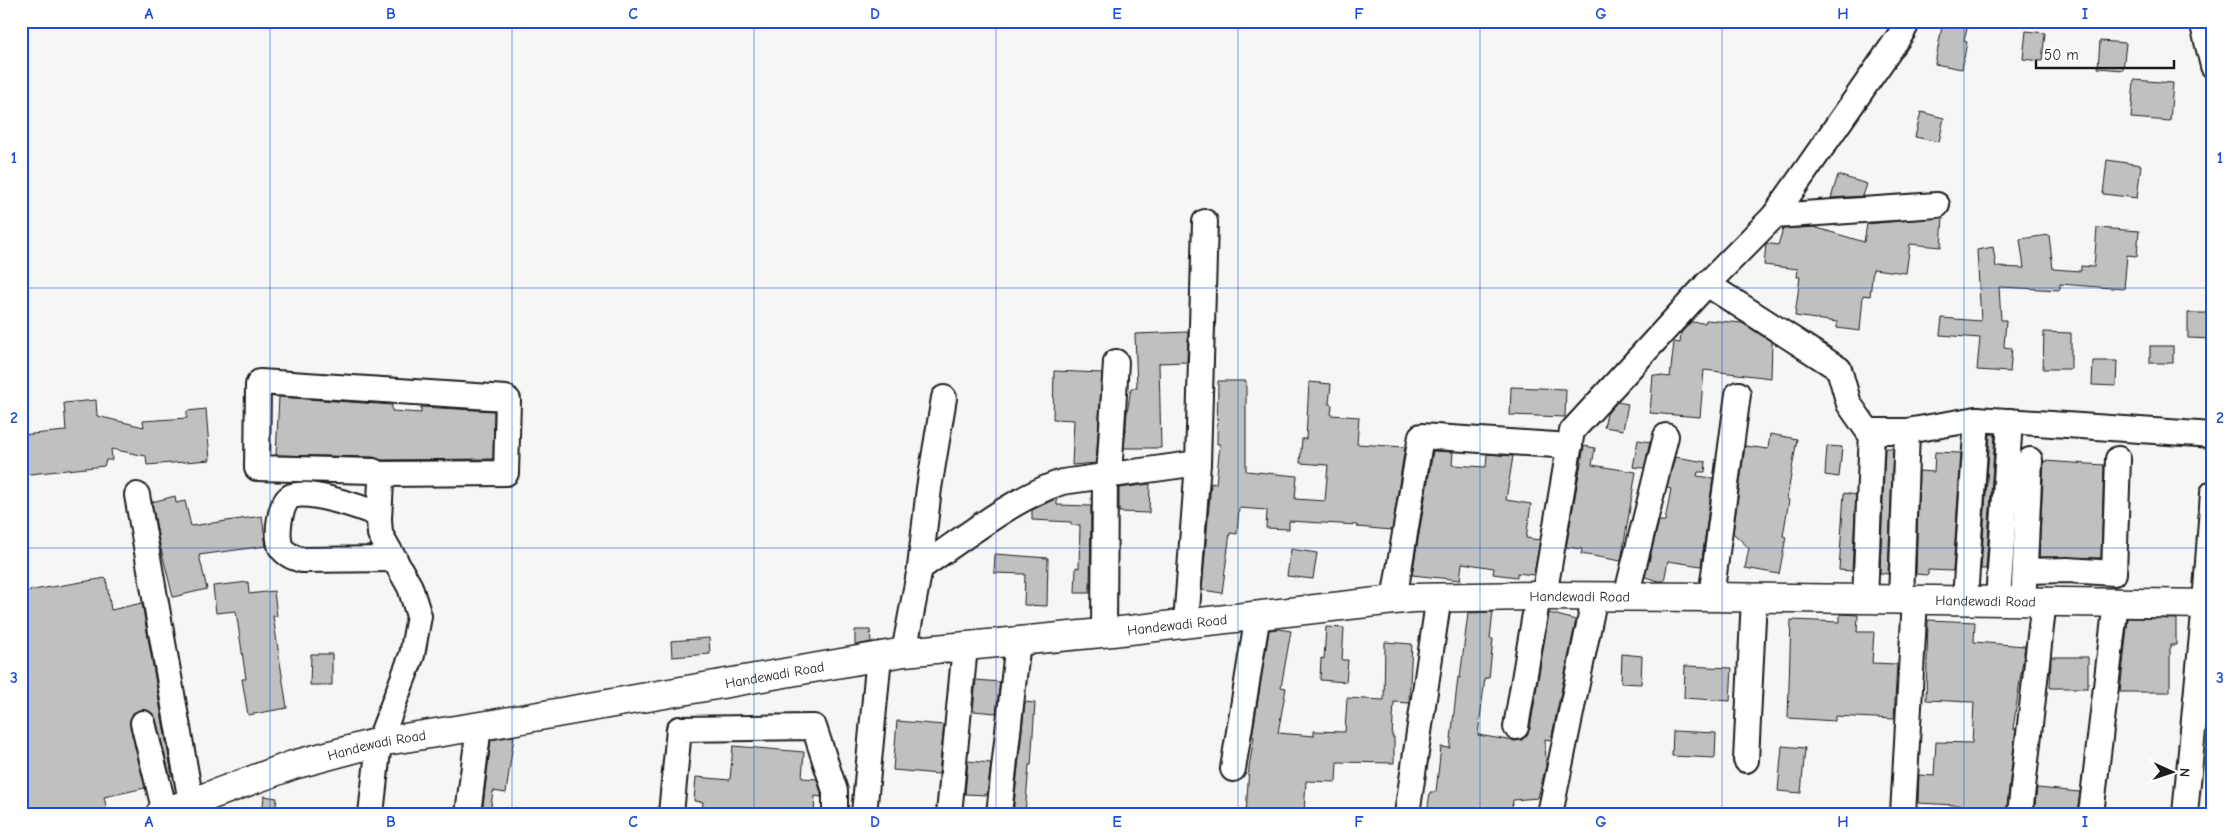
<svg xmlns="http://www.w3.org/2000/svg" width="2234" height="835" viewBox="0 0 2234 835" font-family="'Comic Neue',sans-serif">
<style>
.building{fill:#c0c0c0;stroke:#1c1c1c}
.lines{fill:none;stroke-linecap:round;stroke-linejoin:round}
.minor-casing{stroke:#1c1c1c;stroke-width:28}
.major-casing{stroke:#1c1c1c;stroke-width:31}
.minor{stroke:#fff;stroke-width:24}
.major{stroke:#fff;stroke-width:28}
.grid{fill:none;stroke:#1d4ed8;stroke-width:1;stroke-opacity:0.55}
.labels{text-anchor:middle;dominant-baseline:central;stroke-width:4;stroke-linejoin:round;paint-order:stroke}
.street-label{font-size:14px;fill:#1c1c1c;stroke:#fff}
.neatline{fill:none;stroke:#1d4ed8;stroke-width:2}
.grid-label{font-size:16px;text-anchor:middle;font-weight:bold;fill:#1d4ed8}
</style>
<rect width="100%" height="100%" fill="#f6f6f6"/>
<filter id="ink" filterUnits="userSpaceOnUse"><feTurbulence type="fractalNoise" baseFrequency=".02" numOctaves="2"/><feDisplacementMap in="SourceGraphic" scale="10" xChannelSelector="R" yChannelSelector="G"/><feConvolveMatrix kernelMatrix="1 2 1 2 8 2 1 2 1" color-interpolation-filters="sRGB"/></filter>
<g filter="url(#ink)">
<g class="building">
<polygon points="1943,21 1969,21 1964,41 1967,42 1962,69 1935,64"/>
<polygon points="2026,31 2045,33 2042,61 2023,59"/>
<polygon points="2100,41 2126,43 2123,70 2098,68"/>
<polygon points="2134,80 2173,83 2170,121 2131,118"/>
<polygon points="1921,112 1944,118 1939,142 1915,137"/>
<polygon points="2107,160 2141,165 2137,198 2103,194"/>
<polygon points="1838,175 1867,184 1863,196 1831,198"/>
<polygon points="1943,217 1941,247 1910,244 1906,273 1873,269 1870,296 1863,295 1860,331 1837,328 1837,322 1795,316 1800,277 1797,277 1798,269 1764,265 1766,243 1778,245 1783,229 1814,227 1864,242 1867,224"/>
<polygon points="2097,228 2139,231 2137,256 2127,255 2124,289 2060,284 2060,290 1999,287 2001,320 2006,320 2004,347 2012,348 2010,372 1977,370 1980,338 1940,335 1942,318 1981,321 1977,250 1993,247 1996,267 2024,268 2020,239 2049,235 2053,269 2081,271 2081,266 2094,267"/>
<polygon points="2188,313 2213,313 2213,339 2188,338"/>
<polygon points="1706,320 1742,323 1772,342 1771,378 1704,370 1700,417 1650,413 1653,375 1670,377 1674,342 1680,343 1681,333 1691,322 1705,323"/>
<polygon points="1188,332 1187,362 1159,363 1161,448 1124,448 1127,413 1131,388 1137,388 1135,334"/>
<polygon points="2044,332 2071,333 2071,369 2043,369"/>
<rect x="2150" y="346" width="23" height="17"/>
<polygon points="2093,361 2117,361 2116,386 2092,385"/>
<polygon points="1054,371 1102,373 1096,463 1072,465 1074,420 1053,419"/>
<polygon points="1218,381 1246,381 1246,471 1297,476 1295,499 1325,501 1328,465 1300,463 1302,439 1306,439 1309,382 1331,384 1329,404 1332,405 1331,415 1359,417 1357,444 1405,447 1392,530 1357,527 1357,525 1289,521 1289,529 1266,528 1267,510 1239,508 1237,534 1230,533 1222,593 1202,590 1211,483 1216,484 1220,444 1217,444"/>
<polygon points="1511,387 1566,389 1565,417 1510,415"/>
<polygon points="279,397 392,405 392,411 421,413 421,407 494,411 493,459 382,460 373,457 276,455"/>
<polygon points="96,400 97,416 144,427 143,421 187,418 187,411 206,409 210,460 147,465 146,456 111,449 112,460 106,460 104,466 21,475 21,435 66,431 64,403"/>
<polygon points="1617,402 1628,404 1623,430 1604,427 1607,414"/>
<polygon points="1770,434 1797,439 1787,499 1789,500 1783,536 1786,537 1779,574 1745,568 1749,548 1733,533 1745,446 1768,449"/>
<polygon points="1990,434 1995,434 1986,569 1981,569"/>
<polygon points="1638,440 1650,442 1644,468 1633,467"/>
<polygon points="1584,446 1595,448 1592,465 1636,472 1621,561 1581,554 1582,549 1566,547"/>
<polygon points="1827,446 1842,447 1839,477 1825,475"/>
<polygon points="1885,448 1893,448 1888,574 1880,573"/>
<polygon points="1433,451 1453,452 1452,465 1486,467 1487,454 1513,456 1506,500 1531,504 1526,538 1540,540 1534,575 1517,573 1517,577 1493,574 1494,568 1462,563 1460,580 1412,575"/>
<polygon points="1935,452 1961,453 1953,571 1928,570 1928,575 1916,574 1919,471 1934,472"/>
<polygon points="1675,457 1706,462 1705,472 1698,472 1697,476 1713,478 1701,566 1668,561 1664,581 1658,581 1645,577 1659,521 1665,521 1671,489 1667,488"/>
<polygon points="2044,461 2104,465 2101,558 2039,557"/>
<polygon points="1150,484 1149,513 1119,512 1119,488"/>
<polygon points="1844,493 1856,495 1852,571 1839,570"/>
<polygon points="175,496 176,503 185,501 191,526 262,516 266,546 199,555 207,589 173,597 159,541 152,502"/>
<polygon points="1055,499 1057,500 1057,505 1091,506 1090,593 1075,593 1076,567 1079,568 1080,525 1071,525 1071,522 1032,520 1032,510"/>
<polygon points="1291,549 1317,553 1313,579 1287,576"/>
<polygon points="995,554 1048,558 1047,606 1024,605 1025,574 994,573"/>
<polygon points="106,578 111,610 142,603 172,775 170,776 156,719 153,714 147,710 139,710 133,713 130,720 130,726 145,788 104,797 108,814 21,814 21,592"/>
<polygon points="248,582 249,594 274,591 277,616 273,616 287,708 248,715 242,679 246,679 236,611 216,613 213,586"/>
<polygon points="1493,612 1490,639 1493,639 1489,678 1485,678 1478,735 1514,741 1522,740 1530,729 1549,613 1576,620 1551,740 1545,739 1546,766 1538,798 1513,800 1511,814 1427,814 1430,792 1436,792 1441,747 1450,748 1458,677 1460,678 1468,613"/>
<polygon points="1840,614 1858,615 1857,632 1874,632 1872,663 1897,664 1894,719 1835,716 1835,721 1788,718 1791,620 1840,622"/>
<polygon points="2128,618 2176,619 2176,645 2170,645 2170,692 2120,692"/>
<polygon points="1928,620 1975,622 1974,642 2025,646 2013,729 2016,729 2006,814 1972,814 1973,806 1918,803 1919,775 1934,776 1936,742 1972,743 1974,702 1926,700"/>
<polygon points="1326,627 1344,628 1342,660 1348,660 1346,682 1320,680 1321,658 1324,659"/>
<polygon points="1279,629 1291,631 1281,687 1286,688 1278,733 1314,736 1314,731 1345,732 1347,698 1384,700 1385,642 1412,644 1409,703 1394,702 1392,737 1394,737 1394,763 1337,762 1336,782 1306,781 1304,814 1246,814 1249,767 1254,737 1252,737 1269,630"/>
<polygon points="855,630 870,630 871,642 855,645"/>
<polygon points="709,638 710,654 672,657 671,641"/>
<polygon points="311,654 332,654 332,685 310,685"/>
<polygon points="1622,654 1642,656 1641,684 1621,683"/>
<polygon points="2051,657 2088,657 2088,688 2050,688"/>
<polygon points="1685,666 1732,668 1730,701 1684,698"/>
<polygon points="976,680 1000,682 996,713 973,711"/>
<polygon points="1025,702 1035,703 1031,765 1029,765 1025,814 1013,814"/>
<polygon points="897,721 944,725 939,774 893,770"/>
<polygon points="1673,731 1716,733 1715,758 1672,756"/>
<polygon points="514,736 506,793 493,791 490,814 482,814 491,740"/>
<polygon points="733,746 804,752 802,778 817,779 821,793 821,797 815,796 814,814 702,814 703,802 694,801 696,777 730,780"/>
<polygon points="1782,746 1805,748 1801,793 1778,791"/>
<polygon points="968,761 991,763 987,795 965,794"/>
<polygon points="2037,788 2080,792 2077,814 2034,814"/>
<polygon points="264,796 277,798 275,814 262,814"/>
</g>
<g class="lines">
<g class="minor-casing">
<g id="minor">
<polyline points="1908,21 1903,31 1774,216 1707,284 1839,369 1849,404 1868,431 1907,431 1977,419 2213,435"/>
<polyline points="2202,21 2213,66"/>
<polyline points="1774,216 1937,205"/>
<polyline points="1198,463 1205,222"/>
<polyline points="1109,476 1116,362"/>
<polyline points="137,495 191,802"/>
<path d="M379,515C361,507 310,490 292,496C279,501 275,540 282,549C288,556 295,558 302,560L395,559"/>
<path d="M920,568C963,539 1013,498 1062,482L1198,463L1186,623"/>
<polyline points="2025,571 2067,570 2114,573 2118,459"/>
<polyline points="2024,586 2030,460"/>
<polyline points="1544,596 1572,431 1707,284"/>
<polyline points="1626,597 1666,436"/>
<polyline points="1711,597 1738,394"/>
<polyline points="1865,599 1872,431"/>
<polyline points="1901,599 1907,431"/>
<polyline points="1965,599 1977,419"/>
<polyline points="1394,600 1421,436 1570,446"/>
<polyline points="1998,600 2010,421"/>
<polyline points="1104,633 1105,476"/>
<polyline points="904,652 920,568 929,488 944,398"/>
<polyline points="143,723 165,812"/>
<polyline points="1516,727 1538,596"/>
<polyline points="1746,760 1754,598"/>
<polyline points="1233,769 1258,614"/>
<polyline points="371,814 379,742 412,655 419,616 410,587 380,534 379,519 381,482 379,474 373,471 257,468 258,385 260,382 506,398 508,400 506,473 379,474"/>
<polyline points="468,814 479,726"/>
<polyline points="671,814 679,729 814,727 835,791 835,814"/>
<polyline points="864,814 879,656"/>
<polyline points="949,814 965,646"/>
<polyline points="999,814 1018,641"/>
<polyline points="1407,814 1439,596"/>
<polyline points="1550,814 1595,596"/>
<polyline points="1903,814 1915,599"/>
<polyline points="2020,814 2044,600"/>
<polyline points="2091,814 2116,602"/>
<polyline points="2185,814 2205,604 2213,493"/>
</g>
</g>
<g class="major-casing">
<g id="major">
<path id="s1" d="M160,814L293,765L379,742L493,724L904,652L1112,632L1412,598L1538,596L1711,597L2213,604"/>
</g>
</g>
<use href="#minor" class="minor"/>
<use href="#major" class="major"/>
</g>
</g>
<path class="grid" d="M270,21V814M512,21V814M754,21V814M996,21V814M1238,21V814M1480,21V814M1722,21V814M1964,21V814M21,288H2213M21,548H2213"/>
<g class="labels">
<g class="street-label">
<text stroke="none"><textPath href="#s1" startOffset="1442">Handewadi Road</textPath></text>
<text stroke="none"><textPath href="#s1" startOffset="1848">Handewadi Road</textPath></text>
<text stroke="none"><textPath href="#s1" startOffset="1038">Handewadi Road</textPath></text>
<text stroke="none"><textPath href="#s1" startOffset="632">Handewadi Road</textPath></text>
<text stroke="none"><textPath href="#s1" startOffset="228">Handewadi Road</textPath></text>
</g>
</g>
<rect width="2234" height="835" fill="none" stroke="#fff" stroke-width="55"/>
<g transform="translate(2172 772) rotate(93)" stroke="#ffffff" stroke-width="4" paint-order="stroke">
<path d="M0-4L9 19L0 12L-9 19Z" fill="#1c1c1c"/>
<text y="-8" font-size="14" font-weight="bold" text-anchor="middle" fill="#1c1c1c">N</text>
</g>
<path d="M2036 60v8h138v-8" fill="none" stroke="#1c1c1c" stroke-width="2.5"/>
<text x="2044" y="60" font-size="15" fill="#1c1c1c" stroke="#ffffff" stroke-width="4" paint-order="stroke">50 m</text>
<rect x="28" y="28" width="2178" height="780" class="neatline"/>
<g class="grid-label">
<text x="149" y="19">A</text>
<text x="391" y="19">B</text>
<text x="633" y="19">C</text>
<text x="875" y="19">D</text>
<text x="1117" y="19">E</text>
<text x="1359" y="19">F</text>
<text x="1601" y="19">G</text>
<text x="1843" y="19">H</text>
<text x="2085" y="19">I</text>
<text x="14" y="163">1</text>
<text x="2220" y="163">1</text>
<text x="14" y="423">2</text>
<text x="2220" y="423">2</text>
<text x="14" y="683">3</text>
<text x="2220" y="683">3</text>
<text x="149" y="827">A</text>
<text x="391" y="827">B</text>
<text x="633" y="827">C</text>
<text x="875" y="827">D</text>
<text x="1117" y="827">E</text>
<text x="1359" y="827">F</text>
<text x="1601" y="827">G</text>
<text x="1843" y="827">H</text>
<text x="2085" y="827">I</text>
</g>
</svg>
